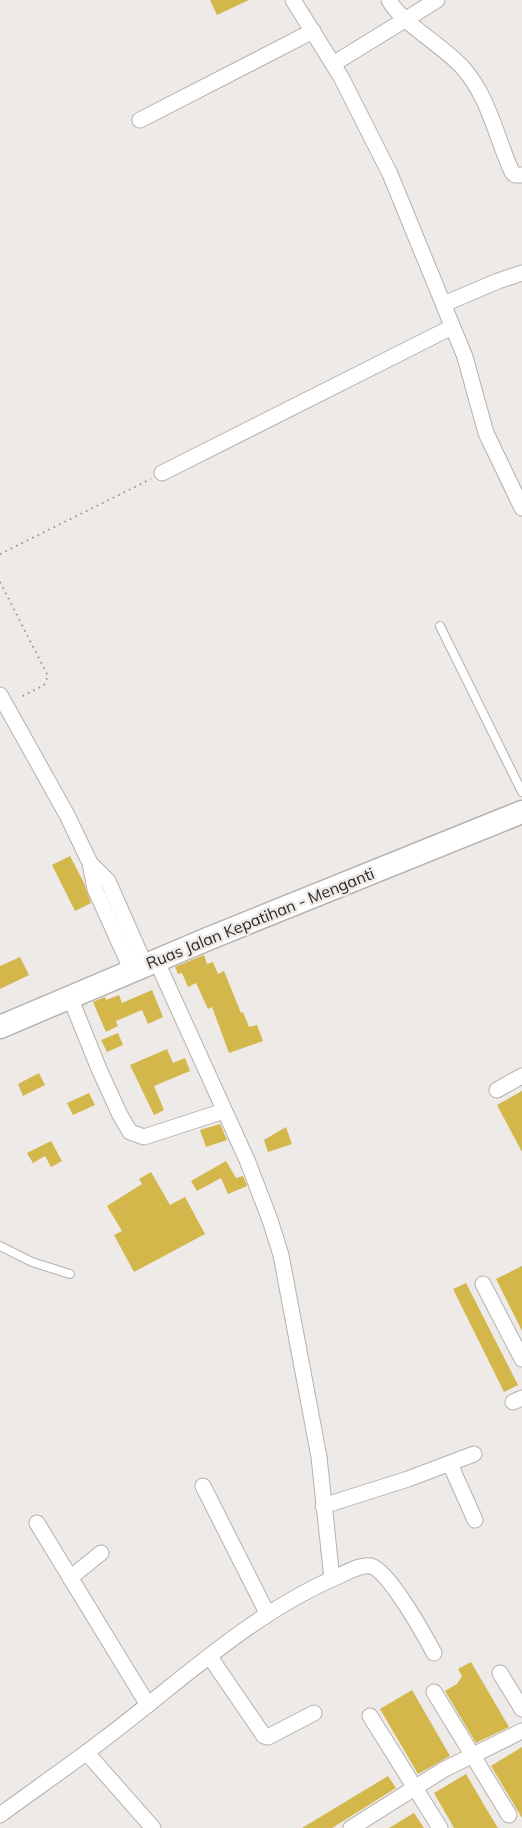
<svg xmlns="http://www.w3.org/2000/svg" width="522" height="1828" viewBox="0 0 522 1828" font-family="Mulish,sans-serif">
<style>
.building{fill:#d4b74b}
.lines{fill:none;stroke-linecap:round;stroke-linejoin:round}
.lane-casing{stroke:#b4b1ae;stroke-width:10}
.street-casing{stroke:#b4b1ae;stroke-width:17}
.secondary-casing{stroke:#b4b1ae;stroke-width:25}
.path{stroke:#989694;stroke-width:2;stroke-dasharray:1.5 4.5;stroke-linecap:butt}
.lane{stroke:#fff;stroke-width:8}
.street{stroke:#fff;stroke-width:15}
.secondary{stroke:#fff;stroke-width:22}
.labels{text-anchor:middle;dominant-baseline:central;stroke-width:5;stroke-linejoin:round;paint-order:stroke}
.street-label{font-size:16px;fill:#2b2a28;stroke:#eeeae8}
</style>
<rect width="100%" height="100%" fill="#eeeae8"/>
<g class="building">
<polygon points="210,0 249,0 217,15"/>
<polygon points="70,856 84,883 91,903 75,911 52,865"/>
<polygon points="204,955 207,964 213,962 218,974 224,971 241,1013 243,1012 249,1027 257,1025 263,1041 229,1053 212,1007 208,1009 196,983 188,987 182,973 178,974 175,967"/>
<polygon points="20,957 29,975 0,989 0,966"/>
<polygon points="152,990 163,1017 148,1024 142,1010 116,1021 118,1026 106,1032 93,1002 105,997 106,1000 119,995 122,1003"/>
<polygon points="118,1033 123,1045 107,1052 101,1040"/>
<polygon points="167,1049 173,1063 185,1058 190,1071 154,1086 164,1110 154,1115 130,1065"/>
<polygon points="39,1073 45,1085 23,1096 18,1084"/>
<polygon points="522,1091 522,1152 497,1105"/>
<polygon points="89,1093 95,1105 73,1115 67,1103"/>
<polygon points="220,1124 227,1140 206,1147 200,1130"/>
<polygon points="286,1127 292,1144 268,1152 264,1140"/>
<polygon points="51,1141 62,1161 51,1167 45,1156 33,1163 27,1153"/>
<polygon points="226,1161 236,1178 243,1176 247,1186 228,1194 221,1178 197,1191 191,1181"/>
<polygon points="151,1172 170,1205 185,1197 205,1234 134,1272 114,1235 122,1231 107,1206 142,1184 139,1179"/>
<polygon points="522,1266 522,1331 496,1279"/>
<polygon points="466,1283 518,1385 504,1392 453,1289"/>
<polygon points="471,1662 509,1727 476,1743 445,1691 457,1684 462,1676 458,1669"/>
<polygon points="412,1690 450,1756 418,1774 380,1709"/>
<polygon points="522,1747 522,1818 491,1766"/>
<polygon points="466,1774 487,1810 498,1828 454,1828 434,1793"/>
<polygon points="388,1776 396,1788 332,1828 302,1828"/>
<polygon points="414,1813 424,1828 389,1828"/>
</g>
<g class="lines">
<g class="lane-casing">
<g id="lane">
<polyline points="440,626 522,792"/>
<polyline points="0,1246 32,1262 70,1274"/>
</g>
</g>
<g class="street-casing">
<g id="street">
<polyline points="293,0 341,77 390,174 465,357 486,433 522,508"/>
<path d="M389,0C400,22 445,47 463,68C489,97 496,137 512,172L515,175H522"/>
<polyline points="333,64 437,0"/>
<polyline points="140,120 313,31"/>
<polyline points="444,304 498,281 522,273"/>
<polyline points="162,473 452,327"/>
<polyline points="0,695 67,815 90,863 95,889 132,971"/>
<polyline points="90,863 108,881 145,965"/>
<polyline points="157,962 247,1160 270,1220 281,1255 319,1457 332,1579"/>
<polyline points="70,997 99,1069 120,1115 130,1132 144,1137 224,1111"/>
<polyline points="497,1090 522,1076"/>
<polyline points="483,1284 522,1359"/>
<polyline points="513,1402 522,1398"/>
<polyline points="450,1464 475,1520"/>
<polyline points="203,1486 267,1613"/>
<polyline points="323,1506 408,1479 474,1454"/>
<polyline points="37,1523 148,1705"/>
<polyline points="70,1578 101,1553"/>
<polyline points="210,1657 264,1736 268,1737 314,1713"/>
<polyline points="500,1673 522,1709"/>
<polyline points="434,1692 509,1815"/>
<polyline points="370,1716 440,1828"/>
<polyline points="87,1753 153,1828"/>
<path d="M0,1815C34,1790 69,1766 103,1740C180,1682 251,1613 341,1575C349,1571 362,1564 371,1566C389,1571 425,1636 434,1653"/>
<polyline points="351,1828 443,1770 522,1731"/>
</g>
</g>
<g class="secondary-casing">
<polyline id="secondary" points="0,1027 210,938 522,812"/>
</g>
<g class="path">
<polyline points="0,554 151,479"/>
<polyline points="0,582 48,676 44,685 19,698"/>
</g>
<use href="#lane" class="lane"/>
<use href="#street" class="street"/>
<use href="#secondary" class="secondary"/>
</g>
<g class="labels">
<g class="street-label">
<text transform="translate(260 918) rotate(-22)">Ruas Jalan Kepatihan - Menganti</text>
</g>
</g>
</svg>
